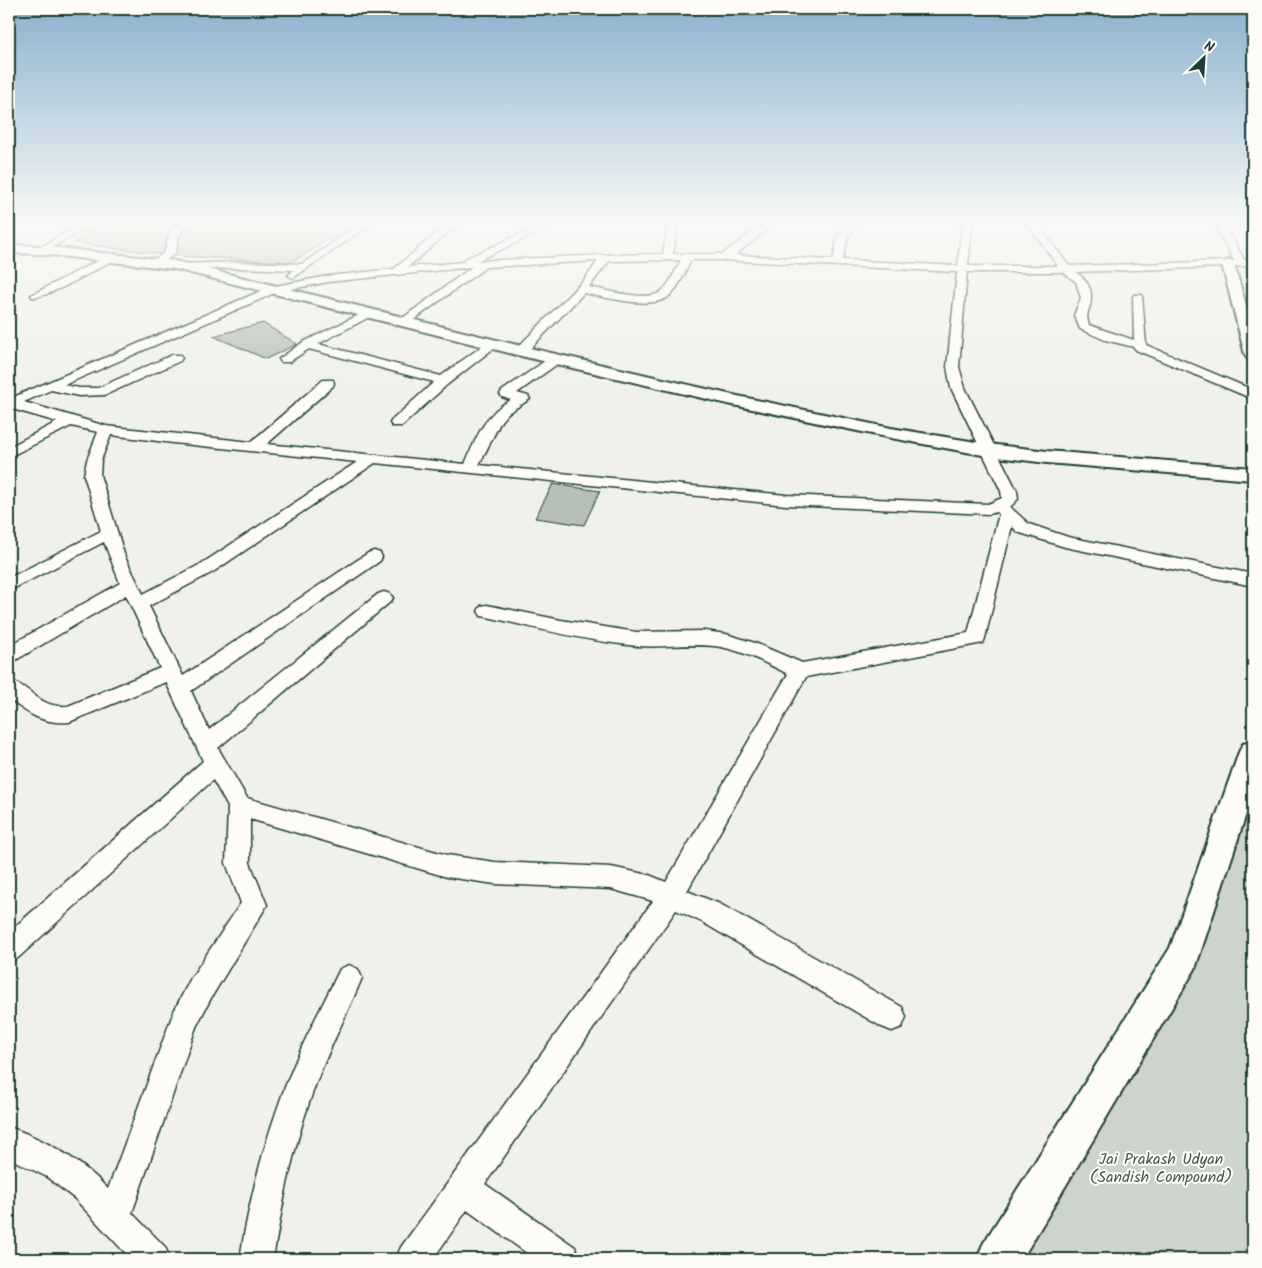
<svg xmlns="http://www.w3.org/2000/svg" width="1262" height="1268" viewBox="0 0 1262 1268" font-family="Kalam,sans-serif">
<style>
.green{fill:#cdd3cd;stroke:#768880}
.building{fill:#b6bfb8;stroke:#1f3d34}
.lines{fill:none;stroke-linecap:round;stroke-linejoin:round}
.minor-casing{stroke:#1f3d34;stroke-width:3}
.major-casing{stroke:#1f3d34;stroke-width:4}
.minor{fill:#fdfcf7;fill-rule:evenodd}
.major{fill:#fdfcf7;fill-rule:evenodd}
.labels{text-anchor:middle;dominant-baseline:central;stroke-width:4;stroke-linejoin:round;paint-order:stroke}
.near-park-label{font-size:16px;fill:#425b53;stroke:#fdfcf7}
</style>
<rect width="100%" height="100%" fill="#f0f1eb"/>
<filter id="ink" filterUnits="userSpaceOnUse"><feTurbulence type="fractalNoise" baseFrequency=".02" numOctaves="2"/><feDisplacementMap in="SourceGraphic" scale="10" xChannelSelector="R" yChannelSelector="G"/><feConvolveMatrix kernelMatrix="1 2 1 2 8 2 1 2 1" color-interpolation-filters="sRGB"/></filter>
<g filter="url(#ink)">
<polygon class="green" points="1253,752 1253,1259 998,1259 1183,957"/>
<g class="building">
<polygon points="101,222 178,222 168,233 163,251 160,254 74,243"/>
<polygon points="192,222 359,222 291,262 175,256 181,235"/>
<polygon points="263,323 297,344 266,359 213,336"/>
<polygon points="553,484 600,491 584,525 535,518"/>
</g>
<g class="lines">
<g class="minor-casing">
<g id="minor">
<polygon points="180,222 190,222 179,234 175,253 161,265 153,265 153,261 165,252 169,234"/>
<polygon points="363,222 374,222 293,278 288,275 294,270 238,268 181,270 176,267 181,264 238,262 302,264"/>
<path d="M450,222H460L408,267L464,262L465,259L547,222H559L477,261L606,255L663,254L668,222H678L673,254H723L766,222H777L735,255L833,260L837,239L847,222H857L847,239L843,260L958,266L962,222H972L968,266H1058L1026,222H1036L1069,266L1234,261L1213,222H1223L1244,260H1253V266L1076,272C1084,278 1092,287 1091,298C1091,311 1084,311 1089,325L1134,340L1133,297L1134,295H1142L1146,345L1253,390V399L1136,350L1134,347L1105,340L1080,329L1074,315L1081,298L1076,282L1063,272H967L959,367L965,388L1017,491L1018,499L1010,507L1029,524L1068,537L1253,574V586L1065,547L1017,532L1012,526L985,638L983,643L806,677L687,891L720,904L902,1007L906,1017L902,1027L892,1031L882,1027L702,922L676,910L485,1184L575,1247L579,1259H535L467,1210L433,1259H396L401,1247L653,901L611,889L495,884L447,877L250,819V863L267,905L211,998L196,1027L132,1213L165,1247L170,1259H131L75,1199L47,1177L9,1158V1127C46,1140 81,1160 108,1189L174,1011L191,978L241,903L226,863L228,807L213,780L18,958L9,962V932L203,761L166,682L69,722C42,724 29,714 9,699V680C34,688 37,708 68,706L160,668L126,595L16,660L9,662V646L120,583L104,542L9,591V578L101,531L84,475L87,460L98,432L71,426L9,457V447L57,422L9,408V399L270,287L328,276L394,269ZM681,260C675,271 669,287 659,293C646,301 604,290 589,287L609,261ZM691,260H720L957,272L947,367L951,388L1001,491L1002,498L988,504L786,495L479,465L501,421L508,413L530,399L528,396L517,393L560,362L562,359L556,355L552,356L502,391L500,394L502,397L511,400C486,411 475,440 465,464L267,444L333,386L334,383L333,380H323L251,442L106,426L24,402L51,390L79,396L105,395L180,361L182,358L180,355H172L98,388H79L64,385L277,292L328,282L472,267L400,320L398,322L400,324H408L486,267L598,261L585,279L517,348L515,351L517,354H525L584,293C603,297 652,310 668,297C679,288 685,272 691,260ZM111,435L173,443L357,462L201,564L143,594L125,557L100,475L101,460ZM375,463L786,505L989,514L997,512L999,514L968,633L802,663L755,643L726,634L705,631L636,632L561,620L487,605L481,606L478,611L481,616L487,617C536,628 587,641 637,646C663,648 688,643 714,646C740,649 764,662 788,674L666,882L649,875L611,867L495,862L447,855L247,798L218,748L390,602L393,598L390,594L384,592L378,594L209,730L191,691L380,561L382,557L380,553L374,551L368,553L183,676L149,606L213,572Z"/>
<polygon points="82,223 87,226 85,228 44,252 41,253 36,250"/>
<path d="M109,255L114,258L113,260C99,268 45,300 32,297L31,295Z"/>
<polygon points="369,310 375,313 373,315 318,344 441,376 489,341 493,340 499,344 448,384 402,426 392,426 390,423 392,420 434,382 309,349 289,362 281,362 279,359 303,342"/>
<path d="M349,965L358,969L362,978C345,1019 324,1058 310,1100C292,1152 282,1206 273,1259H240C248,1206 262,1151 280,1101C296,1055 319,1012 340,969Z"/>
</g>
</g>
<g class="major-casing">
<g id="major">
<polygon points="9,245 41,246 175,261 521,346 728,394 891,428 988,444 1047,451 1253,468 1253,480 1047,463 988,456 891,438 728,404 521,356 175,269 41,254 9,253"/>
<polygon points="1228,260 1234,264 1253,329 1253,360 1247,358 1245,355 1222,264"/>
<polygon points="1253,741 1253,793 1195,969 1022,1259 977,1259 983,1244 1170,948 1239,752 1243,744"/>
</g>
</g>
<use href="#minor" class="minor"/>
<use href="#major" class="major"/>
</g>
</g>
<linearGradient id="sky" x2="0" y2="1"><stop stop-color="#8bb1cd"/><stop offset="0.56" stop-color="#f8f9f6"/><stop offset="1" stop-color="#f8f9f6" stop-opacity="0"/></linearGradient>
<rect width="1262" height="399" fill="url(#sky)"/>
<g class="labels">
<g class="near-park-label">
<text x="1161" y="1159">Jai Prakash Udyan<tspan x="1161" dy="18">(Sandish Compound)</tspan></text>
</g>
</g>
<rect width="1262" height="1268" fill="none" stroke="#fdfcf7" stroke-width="30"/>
<rect x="15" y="15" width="1232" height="1238" fill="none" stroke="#1f3d34" stroke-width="2" filter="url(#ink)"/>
<g transform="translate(1204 58) rotate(25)" stroke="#fdfcf7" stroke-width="4" paint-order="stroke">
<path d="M0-4L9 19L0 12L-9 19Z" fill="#1f3d34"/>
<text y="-8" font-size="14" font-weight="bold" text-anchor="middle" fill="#1f3d34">N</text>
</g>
</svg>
